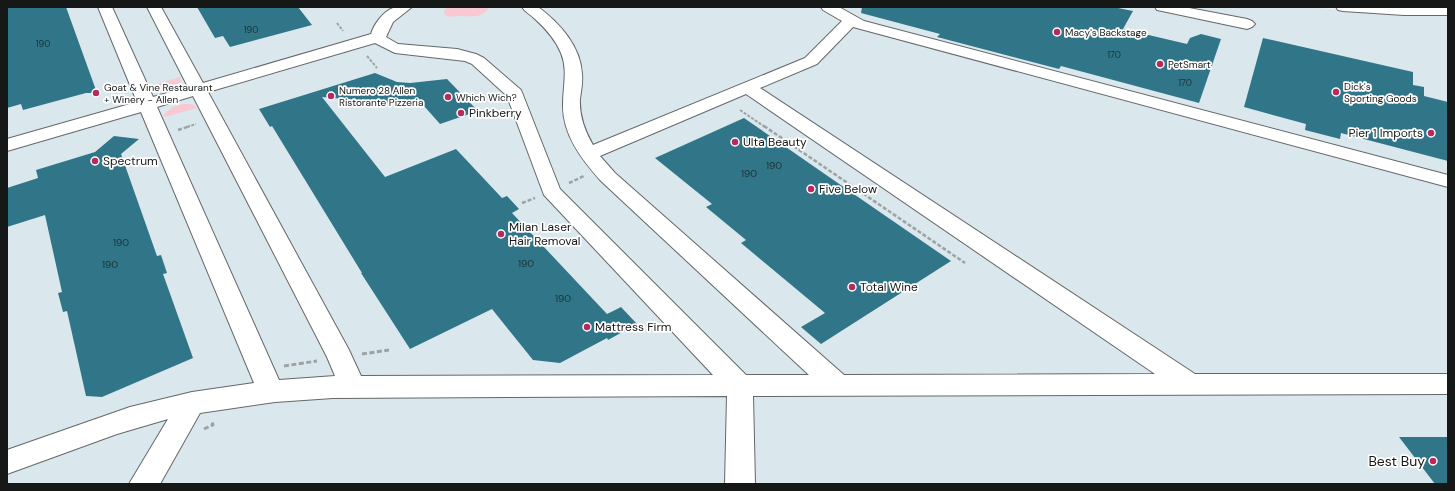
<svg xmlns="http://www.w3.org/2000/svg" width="1455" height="491" viewBox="0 0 1455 491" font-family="'DM Sans',sans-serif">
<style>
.built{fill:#dae8ed}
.green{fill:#fac8d3}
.building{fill:#307688}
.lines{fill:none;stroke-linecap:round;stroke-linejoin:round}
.minor-casing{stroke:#64686a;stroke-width:2}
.path-far2{stroke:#9da2a3;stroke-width:2;stroke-dasharray:3 1.5;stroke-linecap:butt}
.path-far1{stroke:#9da2a3;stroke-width:2.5;stroke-dasharray:4 2;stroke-linecap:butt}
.path{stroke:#9da2a3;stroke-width:3;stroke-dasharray:5 2.5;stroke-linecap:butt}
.minor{fill:#fff;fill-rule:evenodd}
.poi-dot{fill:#b72a5e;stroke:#fff;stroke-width:1.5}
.labels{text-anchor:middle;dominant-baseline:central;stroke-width:3.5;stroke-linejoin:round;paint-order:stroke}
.far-number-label{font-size:9px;fill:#1c3034}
.far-poi-label{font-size:10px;fill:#161818;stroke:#fff;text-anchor:start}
.number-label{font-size:10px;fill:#1c3034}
.poi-label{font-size:12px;fill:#161818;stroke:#fff;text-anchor:start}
.near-poi-label{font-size:14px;fill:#161818;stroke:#fff;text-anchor:end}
</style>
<rect width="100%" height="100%" fill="#ecf2f3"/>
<polygon class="built" points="7,7 1303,7 1386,13 1448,14 1448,484 7,484"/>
<g class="green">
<path d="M448,7H488V9C480,19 471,16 461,16C455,16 450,18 445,15L444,11Z"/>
<polygon points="180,77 181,82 170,88 155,90 151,86"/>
<polygon points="183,104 192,104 197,108 165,117 164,114 173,107"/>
</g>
<g class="building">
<polygon points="7,7 66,7 97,93 86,93 23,110 21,104 7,108"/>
<polygon points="197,7 298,7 312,25 230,47 223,36 215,38"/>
<polygon points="862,7 1113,7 1133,11 1123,29 1187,44 1190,38 1201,34 1221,39 1199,103 1061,66 1059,69 937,37 940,34 861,13"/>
<polygon points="1263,38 1413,72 1413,85 1424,87 1424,96 1448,102 1448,161 1341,133 1340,139 1305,130 1306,124 1244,107"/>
<polygon points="375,73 397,82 410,83 447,79 478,111 440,124 424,106 322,97 385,177 456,149 502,198 507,196 519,209 512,213 607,314 621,307 637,324 608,340 607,338 560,363 533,360 492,309 410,349 361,273 362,273 272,126 270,127 259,109"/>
<polygon points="744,118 845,188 951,261 821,344 801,327 825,313 741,243 746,240 706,207 712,204 655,158"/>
<polygon points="114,136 139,139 121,154 157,256 161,255 167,273 163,274 193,358 102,397 86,396 67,311 63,312 58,293 62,292 45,215 7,227 7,188 38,178 36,170 95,152"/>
<polygon points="1399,437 1448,437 1448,484 1435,484"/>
</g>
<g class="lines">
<g class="minor-casing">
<g id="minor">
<path d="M98,7H112L153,97L188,87L147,7H161L203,83L371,34C374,24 383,12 393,8C398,6 407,7 412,7L393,22L386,37L398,44L457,49L476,54L484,58L521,90L560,189L746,375H809L601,181C582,160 562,134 563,104C563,86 568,70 561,53C555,39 546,29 535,19C531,15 525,12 522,7H538C560,23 581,47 582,74C583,82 581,91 580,99C579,116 585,131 593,145L805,58L842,21L823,10L821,7H839L864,21L1448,175V187L853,27L817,64L760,88L1195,374H1448V394L753,396L755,484H725L727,396L333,398L275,402L200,413L160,484H129L168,419L117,434L7,474V450L130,407L192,392L254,383L141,112L7,151V139L137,102ZM375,43L395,53L465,61L472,64L507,96L544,195L713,375L361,376L349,350L208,92ZM746,94L1155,374L844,375L615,173L600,156ZM193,96L327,357L335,376L279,380L157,107Z"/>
<polygon points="1155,7 1184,7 1247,19 1252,21 1255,24 1252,27 1247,29 1162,11 1157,10"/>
<polygon points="1336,7 1448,7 1448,15 1404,15 1343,11 1338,10"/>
</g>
</g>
<g class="path-far2">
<polyline points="337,23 343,31"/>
<polyline points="367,56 377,68"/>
<polyline points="740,110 765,127"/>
<polyline points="187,127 196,124"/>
</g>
<g class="path-far1">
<polyline points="764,126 965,263"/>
<polyline points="178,130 190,126"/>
<polyline points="569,183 584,176"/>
<polyline points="522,203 535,198"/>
</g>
<g class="path">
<polyline points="362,354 389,350"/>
<polyline points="284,366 317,361"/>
<polyline points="204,429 213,425 212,422"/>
</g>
<use href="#minor" class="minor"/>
</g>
<g class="poi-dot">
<circle cx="1057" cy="32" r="4"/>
<circle cx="1160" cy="64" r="4"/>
<circle cx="1336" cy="92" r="4"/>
<circle cx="96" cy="93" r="4"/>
<circle cx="331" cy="96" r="4"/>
<circle cx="448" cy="97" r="4"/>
<circle cx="461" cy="113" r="4"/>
<circle cx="1431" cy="133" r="4"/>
<circle cx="735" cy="142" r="4"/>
<circle cx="95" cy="161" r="4"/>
<circle cx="811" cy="189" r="4"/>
<circle cx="501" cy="234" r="4"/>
<circle cx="852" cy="287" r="4"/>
<circle cx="587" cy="327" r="4"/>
<circle cx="1433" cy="461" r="4"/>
</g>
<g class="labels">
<g class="far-number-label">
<text x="251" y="30">190</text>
<text x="43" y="44">190</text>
<text x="1114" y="55">170</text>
<text x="1185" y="83">170</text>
</g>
<g class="far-poi-label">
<text x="1065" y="32">Macy's Backstage</text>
<text x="1168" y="64">PetSmart</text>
<text x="1344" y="86">Dick's<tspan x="1344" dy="12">Sporting Goods</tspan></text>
<text x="104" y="87">Goat &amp; Vine Restaurant<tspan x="104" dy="12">+ Winery - Allen</tspan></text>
<text x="339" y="90">Numero 28 Allen<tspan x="339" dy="12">Ristorante Pizzeria</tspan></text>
<text x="456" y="97">Which Wich?</text>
</g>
<g class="number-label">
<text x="774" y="165">190</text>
<text x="749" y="173">190</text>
<text x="121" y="242">190</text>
<text x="526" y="263">190</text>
<text x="110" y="264">190</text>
<text x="563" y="298">190</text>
</g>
<g class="poi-label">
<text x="469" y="113">Pinkberry</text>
<text x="1423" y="133" text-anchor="end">Pier 1 Imports</text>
<text x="743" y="142">Ulta Beauty</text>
<text x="103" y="161">Spectrum</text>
<text x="819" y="189">Five Below</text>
<text x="509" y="227">Milan Laser<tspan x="509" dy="14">Hair Removal</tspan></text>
<text x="860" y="287">Total Wine</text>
<text x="595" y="327">Mattress Firm</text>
</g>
<g class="near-poi-label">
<text x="1425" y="461">Best Buy</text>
</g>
</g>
<rect width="1455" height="491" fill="none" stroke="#161818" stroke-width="16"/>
</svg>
